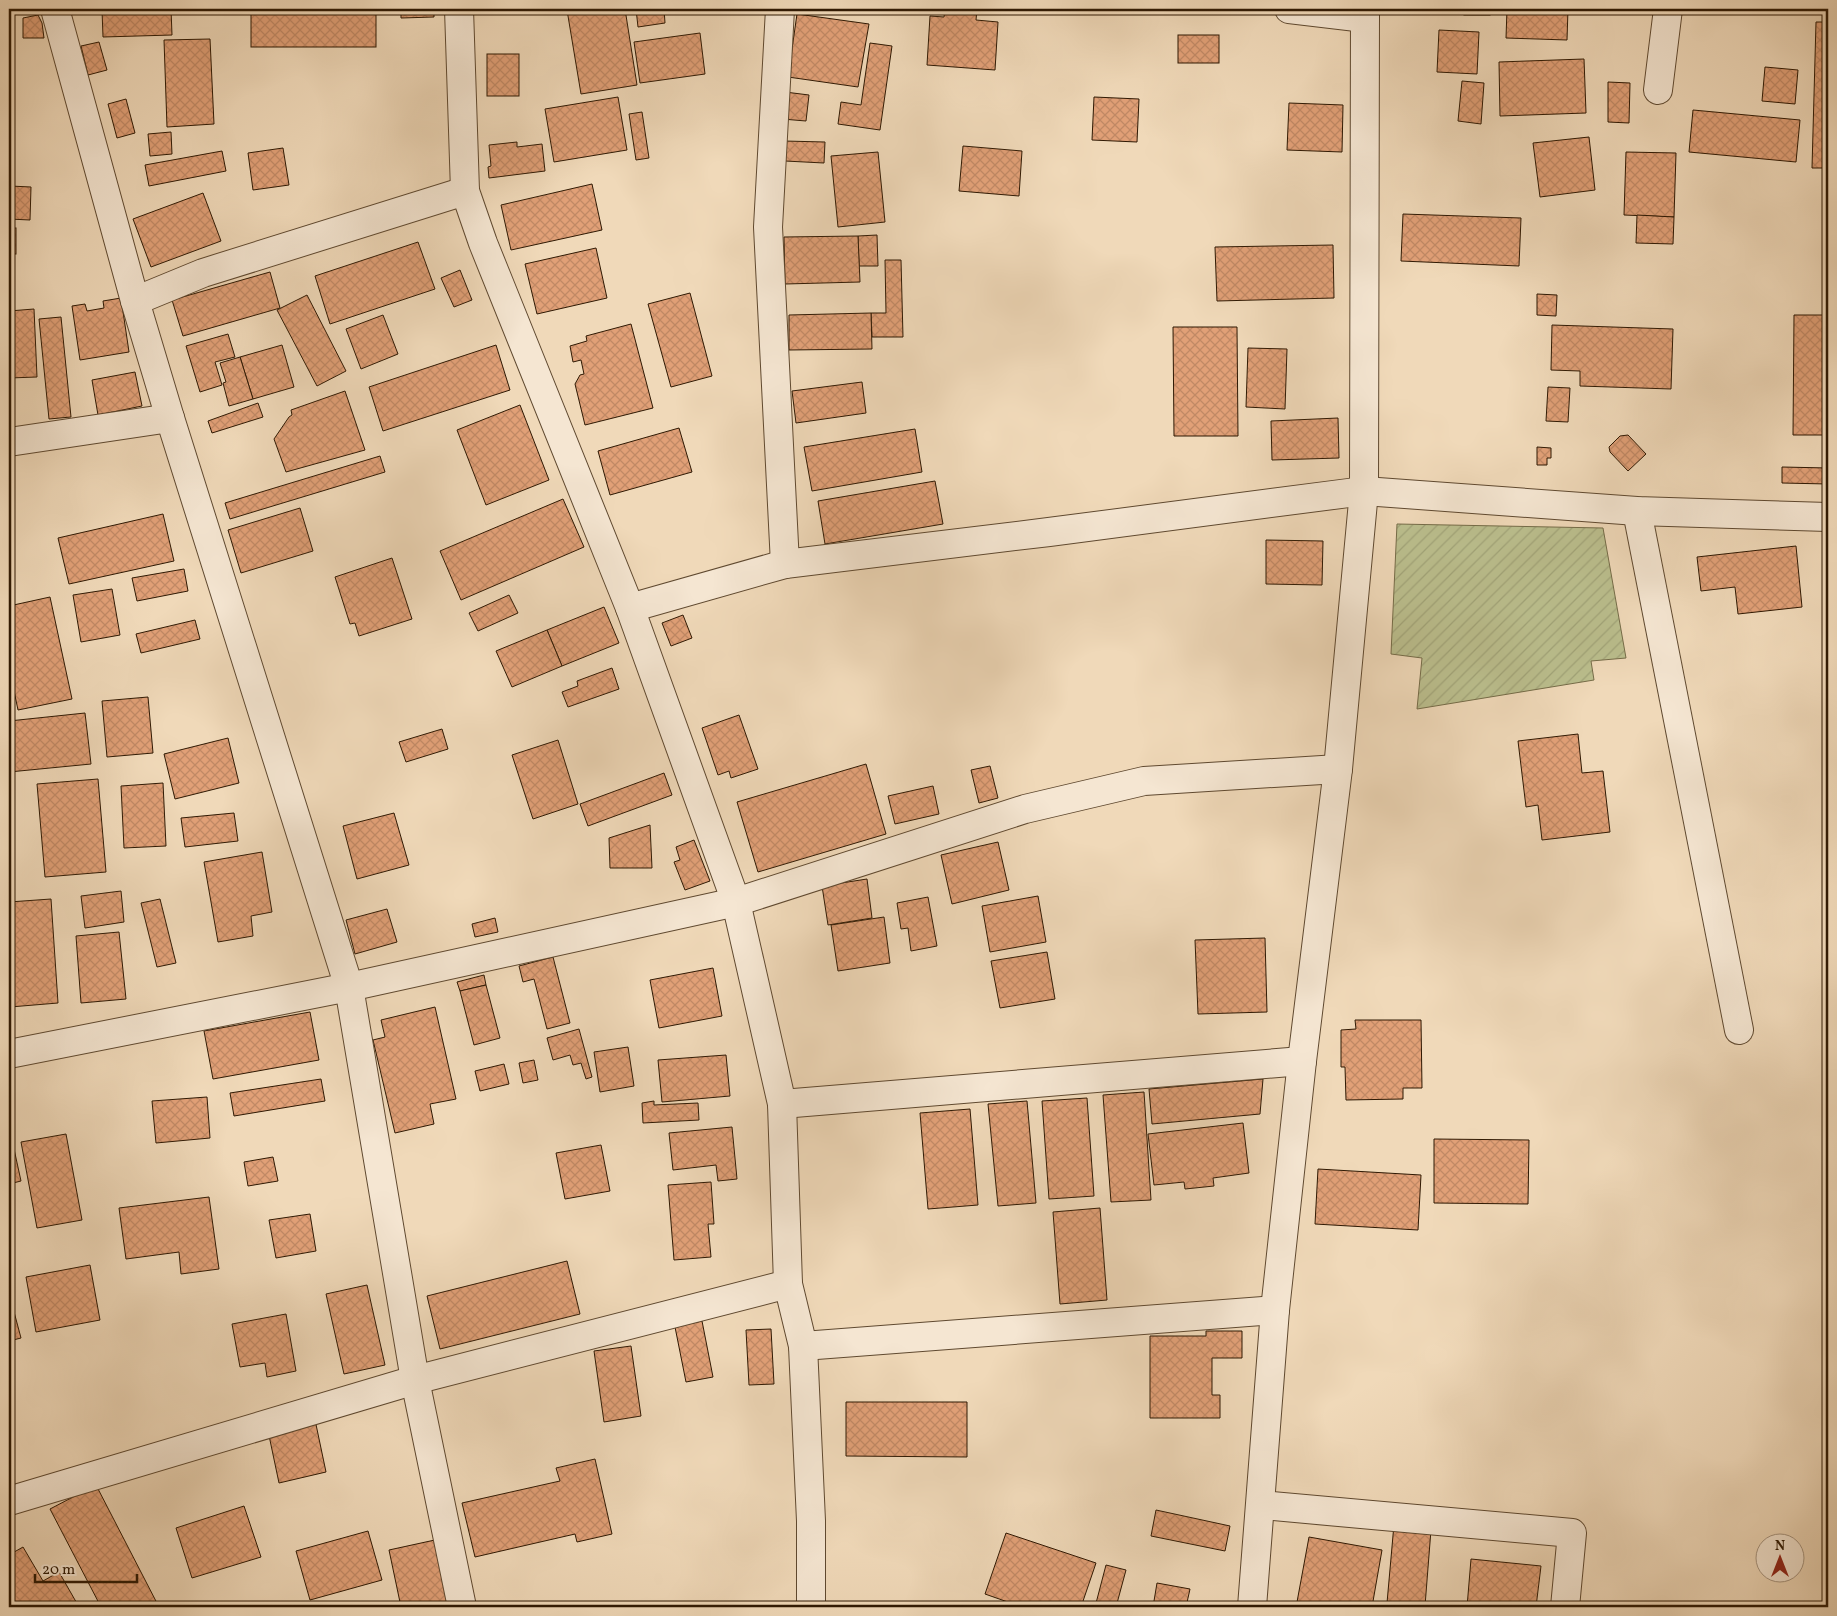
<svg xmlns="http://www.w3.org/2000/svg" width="1837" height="1616" viewBox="0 0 1837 1616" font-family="Vollkorn,serif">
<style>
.garden{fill:url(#garden-furrows);stroke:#756c48}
.building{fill:url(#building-cross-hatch);stroke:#2f1903}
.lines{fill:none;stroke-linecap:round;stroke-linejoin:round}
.minor-casing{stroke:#5f4930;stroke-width:30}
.minor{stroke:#f5e6d2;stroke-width:28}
</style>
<defs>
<pattern id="garden-furrows" width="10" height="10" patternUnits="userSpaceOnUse" patternTransform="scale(1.25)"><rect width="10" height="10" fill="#bbbf8e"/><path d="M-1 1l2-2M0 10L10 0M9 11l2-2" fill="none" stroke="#a1a479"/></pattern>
<pattern id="building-cross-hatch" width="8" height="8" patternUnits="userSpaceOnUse" patternTransform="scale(1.25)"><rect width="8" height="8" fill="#e1a077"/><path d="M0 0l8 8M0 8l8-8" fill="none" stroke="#c18965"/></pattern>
</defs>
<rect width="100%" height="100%" fill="#f0d9b9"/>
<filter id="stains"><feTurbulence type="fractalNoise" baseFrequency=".004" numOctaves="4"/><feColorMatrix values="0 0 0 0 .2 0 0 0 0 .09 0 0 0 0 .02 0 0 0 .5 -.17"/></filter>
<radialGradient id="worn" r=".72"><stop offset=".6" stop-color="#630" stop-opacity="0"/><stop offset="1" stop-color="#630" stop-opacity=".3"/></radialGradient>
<polygon class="garden" points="1397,524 1603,528 1626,658 1591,661 1594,680 1417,709 1422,658 1391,654"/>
<g class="building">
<polygon points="171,9 172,35 103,37 102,10"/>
<polygon points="187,9 209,9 209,11 187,12"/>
<rect x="251" y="9" width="125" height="38"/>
<polygon points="401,9 434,9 434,17 401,18"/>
<polygon points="573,9 625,9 637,85 581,94 567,10"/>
<polygon points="636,9 664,9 665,23 638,27"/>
<polygon points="945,9 977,9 976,20 998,22 995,70 927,65 930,16 944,17"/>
<rect x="1464" y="9" width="26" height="6"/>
<polygon points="1507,9 1568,9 1567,40 1506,38"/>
<polygon points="797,14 869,24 858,87 788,77"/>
<polygon points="38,15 42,23 44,38 23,38 23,18"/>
<polygon points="1816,22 1828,22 1828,168 1812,168"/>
<polygon points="1439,30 1479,32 1477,74 1437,72"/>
<polygon points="700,33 705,74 640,83 634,42"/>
<rect x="1178" y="35" width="41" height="28"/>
<polygon points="210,39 214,124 167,127 164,40"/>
<polygon points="99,42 107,70 88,75 81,46"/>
<polygon points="870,43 892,46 880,130 838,124 841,102 861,105"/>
<rect x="487" y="54" width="32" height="42"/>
<polygon points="1584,59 1586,113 1500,116 1499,62"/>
<polygon points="1765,67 1798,70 1795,104 1762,101"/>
<polygon points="1462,81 1484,83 1481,124 1458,121"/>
<polygon points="1608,82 1630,83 1629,123 1608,122"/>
<polygon points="785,92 809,95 806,121 782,119"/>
<polygon points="618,97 627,150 554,162 545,109"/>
<polygon points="1094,97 1139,99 1137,142 1092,140"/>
<polygon points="126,99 135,133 117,138 108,104"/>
<polygon points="1289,103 1343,105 1342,152 1287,150"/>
<polygon points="1693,110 1800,120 1796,162 1689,152"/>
<polygon points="642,112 649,158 636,160 629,114"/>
<polygon points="171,132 172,154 150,156 148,134"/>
<polygon points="1589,137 1595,190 1540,197 1533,143"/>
<polygon points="784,141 825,142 824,163 785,161"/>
<polygon points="517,142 517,147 542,144 545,171 489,178 488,167 491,166 489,145"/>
<polygon points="963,146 1022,151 1019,196 959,191"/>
<polygon points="283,148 289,185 253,190 248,153"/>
<polygon points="222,151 226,171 149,186 145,165"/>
<polygon points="878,152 885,222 838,227 831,156"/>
<polygon points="1626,152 1676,153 1674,217 1624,215"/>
<polygon points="592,184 602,230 511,250 501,205"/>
<polygon points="10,186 31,187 30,220 9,219"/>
<polygon points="203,193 221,241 151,267 133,219"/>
<polygon points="1403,214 1521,218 1519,266 1401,261"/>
<polygon points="1637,215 1674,217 1673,244 1636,243"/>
<rect x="9" y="228" width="7" height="26"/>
<polygon points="877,235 878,266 859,266 858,236"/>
<polygon points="858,236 860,282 785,284 784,237"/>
<polygon points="418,242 435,289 330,324 315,276"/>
<polygon points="1333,245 1334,298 1217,301 1215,247"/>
<polygon points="596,248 607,298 537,314 525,264"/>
<polygon points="885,260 901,260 903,337 872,337 871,313 886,313"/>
<polygon points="460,270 472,300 454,307 441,278"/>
<polygon points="270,272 280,308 183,336 172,300"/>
<polygon points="690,293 712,376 671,387 648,304"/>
<polygon points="1537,294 1557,295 1556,316 1537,315"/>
<polygon points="307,295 346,371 317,386 277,310"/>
<polygon points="121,298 129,352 80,360 72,306 85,304 87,311 104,308 103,301"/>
<polygon points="34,309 37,377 9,378 9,311"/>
<polygon points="871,313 872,349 789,350 789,315"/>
<polygon points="383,315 398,354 361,369 346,329"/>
<polygon points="1794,315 1828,315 1828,435 1793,435"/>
<polygon points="61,317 71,417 49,419 39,319"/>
<polygon points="631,324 653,408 585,425 575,384 580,375 584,374 581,360 573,362 570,346 587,341 586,336"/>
<polygon points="1552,325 1673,329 1671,389 1580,386 1580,371 1551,370"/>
<polygon points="1173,327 1237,327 1238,436 1174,436"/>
<polygon points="228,334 235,357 215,362 222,385 200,392 186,346"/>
<polygon points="282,345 294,387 253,399 240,357"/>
<polygon points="496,345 510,390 383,431 369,387"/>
<polygon points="1248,348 1287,349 1285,409 1246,407"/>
<polygon points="240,357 253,399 229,406 223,383 226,382 220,363"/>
<polygon points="135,372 142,406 98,415 92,380"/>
<polygon points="862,382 866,413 796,423 792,391"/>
<polygon points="1548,387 1570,388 1568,422 1546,421"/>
<polygon points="345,391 365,450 286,472 274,439 289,417 292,415 291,410"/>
<polygon points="258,403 263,417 212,433 208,421"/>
<polygon points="520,405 549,480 486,505 457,430"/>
<polygon points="1338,418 1339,458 1272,460 1271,421"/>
<polygon points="679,428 692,472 610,495 598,451"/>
<polygon points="915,429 922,472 812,491 804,447"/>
<polygon points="1628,435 1646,454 1628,471 1610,452 1609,447 1620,436"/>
<polygon points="1537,447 1551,448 1551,458 1547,458 1547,465 1537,465"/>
<polygon points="380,456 385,472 230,519 225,503"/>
<polygon points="1782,467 1828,468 1828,484 1782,483"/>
<polygon points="935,481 943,524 825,544 818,501"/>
<polygon points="563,499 584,547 461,600 440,551"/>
<polygon points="300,508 313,551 241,573 228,530"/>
<polygon points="163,514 174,561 69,584 58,538"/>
<polygon points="1266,540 1323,541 1322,585 1266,584"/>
<polygon points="1796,546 1802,607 1738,614 1735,587 1701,591 1697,557"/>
<polygon points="392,558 412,619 359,636 355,623 350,624 335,577"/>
<polygon points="184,569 188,591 137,601 132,578"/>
<polygon points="112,589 120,635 81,642 73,595"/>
<polygon points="509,595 518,613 478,631 469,613"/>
<polygon points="50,597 72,699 18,710 9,667 9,606"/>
<polygon points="604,607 619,643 562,666 547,630"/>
<polygon points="683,615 692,638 671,646 662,623"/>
<polygon points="195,620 200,639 141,653 136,634"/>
<polygon points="547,630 562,666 512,687 496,651"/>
<polygon points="612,668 619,689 568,707 562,692 578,686 577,681"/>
<polygon points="148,697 153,753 107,757 102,701"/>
<polygon points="85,713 91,764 9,772 9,721"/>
<polygon points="739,715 758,769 731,778 729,771 718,775 702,728"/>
<polygon points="442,729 448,749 406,762 399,742"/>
<polygon points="1578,734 1582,773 1603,771 1610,832 1542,840 1538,805 1526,807 1518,741"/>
<polygon points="228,738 239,783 175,799 164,754"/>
<polygon points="558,740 578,804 533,819 512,755"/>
<polygon points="866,764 886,834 758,872 737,802"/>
<polygon points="990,766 998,798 979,803 971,770"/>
<polygon points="664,773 672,795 588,826 580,804"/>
<polygon points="98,779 106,872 45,877 37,784"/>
<polygon points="163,783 166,846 124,848 121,786"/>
<polygon points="933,786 939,814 895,824 888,796"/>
<polygon points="234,813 238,841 185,847 181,818"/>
<polygon points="394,813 409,865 357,879 343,826"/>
<polygon points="650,825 652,868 610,868 609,838"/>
<polygon points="694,840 710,881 685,890 674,862 680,860 676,847"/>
<polygon points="998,842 1009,890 952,904 941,855"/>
<polygon points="262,852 272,912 251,916 253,936 218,942 204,862"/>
<polygon points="867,879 872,918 828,925 822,886"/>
<polygon points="121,891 124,922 85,928 81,896"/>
<polygon points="1038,896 1046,942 990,952 982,906"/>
<polygon points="928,897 937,946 911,951 908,928 901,929 897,903"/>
<polygon points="51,899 58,1003 10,1007 9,902"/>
<polygon points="160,899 176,963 157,967 141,903"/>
<polygon points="387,909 397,942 355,954 346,920"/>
<polygon points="884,917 890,963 838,971 831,925"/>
<polygon points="495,918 498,932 475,937 472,924"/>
<polygon points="119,932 126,999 81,1003 76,936"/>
<polygon points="1265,938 1267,1012 1198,1014 1195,940"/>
<polygon points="1047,952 1055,999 1000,1008 991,961"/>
<polygon points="553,957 570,1023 547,1029 534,979 523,982 519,966"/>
<polygon points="713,968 722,1016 659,1028 650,980"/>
<polygon points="484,975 486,985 460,991 457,982"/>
<polygon points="486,985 500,1038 474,1045 460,991"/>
<polygon points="435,1007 456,1099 430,1104 434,1124 395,1133 373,1040 385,1037 381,1020"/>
<polygon points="310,1012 319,1060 213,1079 204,1031"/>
<polygon points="1355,1020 1421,1020 1422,1088 1403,1088 1403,1099 1346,1100 1345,1067 1341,1067 1341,1030 1356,1029"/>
<polygon points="579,1029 592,1077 586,1079 581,1063 573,1065 570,1055 553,1060 547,1038"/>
<polygon points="628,1047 634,1086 600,1092 594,1052"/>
<polygon points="726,1055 730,1096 662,1102 658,1060"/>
<polygon points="534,1060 538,1080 523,1083 519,1063"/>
<polygon points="504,1064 509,1084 480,1091 475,1071"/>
<polygon points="321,1079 325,1101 234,1116 230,1093"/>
<polygon points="1263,1079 1260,1114 1152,1124 1149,1089"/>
<polygon points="1144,1092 1151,1200 1111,1202 1103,1095"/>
<polygon points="207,1097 210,1138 156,1143 152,1101"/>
<polygon points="1087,1098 1094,1196 1049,1199 1042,1101"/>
<polygon points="654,1101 654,1105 698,1103 699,1120 643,1123 642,1103"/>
<polygon points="1027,1101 1036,1203 998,1206 988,1104"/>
<polygon points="970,1109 978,1205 928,1209 920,1113"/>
<polygon points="1243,1123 1249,1173 1213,1178 1214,1186 1185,1189 1184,1182 1154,1185 1148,1134"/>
<polygon points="9,1126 21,1181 9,1184"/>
<polygon points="732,1127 737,1179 718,1181 716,1165 673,1170 669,1133"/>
<polygon points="66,1134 82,1220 37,1228 21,1142"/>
<polygon points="1434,1139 1529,1140 1528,1204 1434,1203"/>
<polygon points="601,1145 610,1191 565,1199 556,1153"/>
<polygon points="273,1157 278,1181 248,1186 244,1162"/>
<polygon points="1318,1169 1421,1175 1418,1230 1315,1224"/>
<polygon points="711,1182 714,1224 708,1224 711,1257 674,1260 668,1185"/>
<polygon points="209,1197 219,1269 181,1274 179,1252 126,1259 119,1208"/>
<polygon points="1100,1208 1107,1300 1060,1304 1053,1212"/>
<polygon points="310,1214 316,1251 276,1258 269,1220"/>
<polygon points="567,1261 580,1314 440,1349 427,1296"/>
<polygon points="90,1265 100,1320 36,1332 26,1277"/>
<polygon points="367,1285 385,1365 344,1374 326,1294"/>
<polygon points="9,1293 21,1338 9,1341"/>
<polygon points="286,1314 296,1371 267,1377 265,1363 240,1367 232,1324"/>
<polygon points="702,1321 713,1377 686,1382 675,1327"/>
<polygon points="771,1329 774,1384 749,1385 746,1330"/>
<polygon points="1206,1331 1242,1331 1242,1358 1212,1358 1212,1395 1220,1395 1220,1418 1150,1418 1150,1336 1206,1336"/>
<polygon points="631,1346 641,1416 604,1422 594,1351"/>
<polygon points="846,1402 967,1402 967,1457 846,1456"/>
<polygon points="314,1415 326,1472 279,1483 267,1426"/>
<polygon points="595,1459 612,1534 577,1542 575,1534 475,1557 462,1503 560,1481 556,1468"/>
<polygon points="96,1485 159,1607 101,1607 50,1509"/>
<polygon points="244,1506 261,1557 192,1578 176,1528"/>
<polygon points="1156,1510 1230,1526 1225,1551 1151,1536"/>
<polygon points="1395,1513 1432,1517 1425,1606 1387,1603"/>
<polygon points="368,1531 382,1580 310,1600 296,1551"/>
<polygon points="1006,1533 1096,1563 1081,1607 1022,1607 985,1594"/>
<polygon points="1309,1537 1382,1550 1372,1607 1329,1607 1297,1602"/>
<polygon points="444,1538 458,1607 401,1607 389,1550"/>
<polygon points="23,1547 43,1581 59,1572 79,1607 9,1607 9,1555"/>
<polygon points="1471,1559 1541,1566 1536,1607 1467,1607"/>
<polygon points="1106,1565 1126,1570 1116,1607 1095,1607"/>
<polygon points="1157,1583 1190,1589 1186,1607 1153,1607"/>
</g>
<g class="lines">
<g class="minor-casing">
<g id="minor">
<polyline points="55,9 135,301 170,418 349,987 415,1380 462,1607"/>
<polyline points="459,9 465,191 483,243 630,608 736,902 782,1104 788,1284 803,1346 811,1521 811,1603 812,1607"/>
<polyline points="780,9 768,227 785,564"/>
<polyline points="1289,9 1365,18"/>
<polyline points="1658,90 1668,9"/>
<polyline points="135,301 203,273 465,191"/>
<polyline points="9,442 170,418"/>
<polyline points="1637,511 1739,1030"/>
<polyline points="630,608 785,564 1049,532 1364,491 1637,511 1828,517"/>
<polyline points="9,1054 349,987 736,902 1025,809 1144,781 1338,769"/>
<polyline points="782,1104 1302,1061"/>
<polyline points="803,1346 1275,1310"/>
<polyline points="9,1501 415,1380 788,1284"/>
<polyline points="1261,1505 1572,1533 1565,1607"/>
<polyline points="1252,1607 1275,1310 1302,1061 1338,769 1364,491 1365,9"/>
</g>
</g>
<use href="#minor" class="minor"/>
</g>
<rect width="1837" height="1616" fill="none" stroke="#f0d9b9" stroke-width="30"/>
<rect x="10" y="10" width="1817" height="1596" fill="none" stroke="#2f1903" stroke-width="2.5"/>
<rect x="15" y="15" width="1807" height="1586" fill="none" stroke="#2f1903"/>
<g transform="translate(1780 1558)"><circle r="24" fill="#f5e6d2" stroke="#a6947f"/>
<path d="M0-4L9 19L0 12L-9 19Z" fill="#8f2418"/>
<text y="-8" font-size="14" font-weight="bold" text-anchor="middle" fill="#2f1903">N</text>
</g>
<path d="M35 1574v8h102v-8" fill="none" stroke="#2f1903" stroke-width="2.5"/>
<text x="42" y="1574" font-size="15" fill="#2f1903" stroke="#f5e6d2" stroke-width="4" paint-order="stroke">20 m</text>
<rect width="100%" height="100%" filter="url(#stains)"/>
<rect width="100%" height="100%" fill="url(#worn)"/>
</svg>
